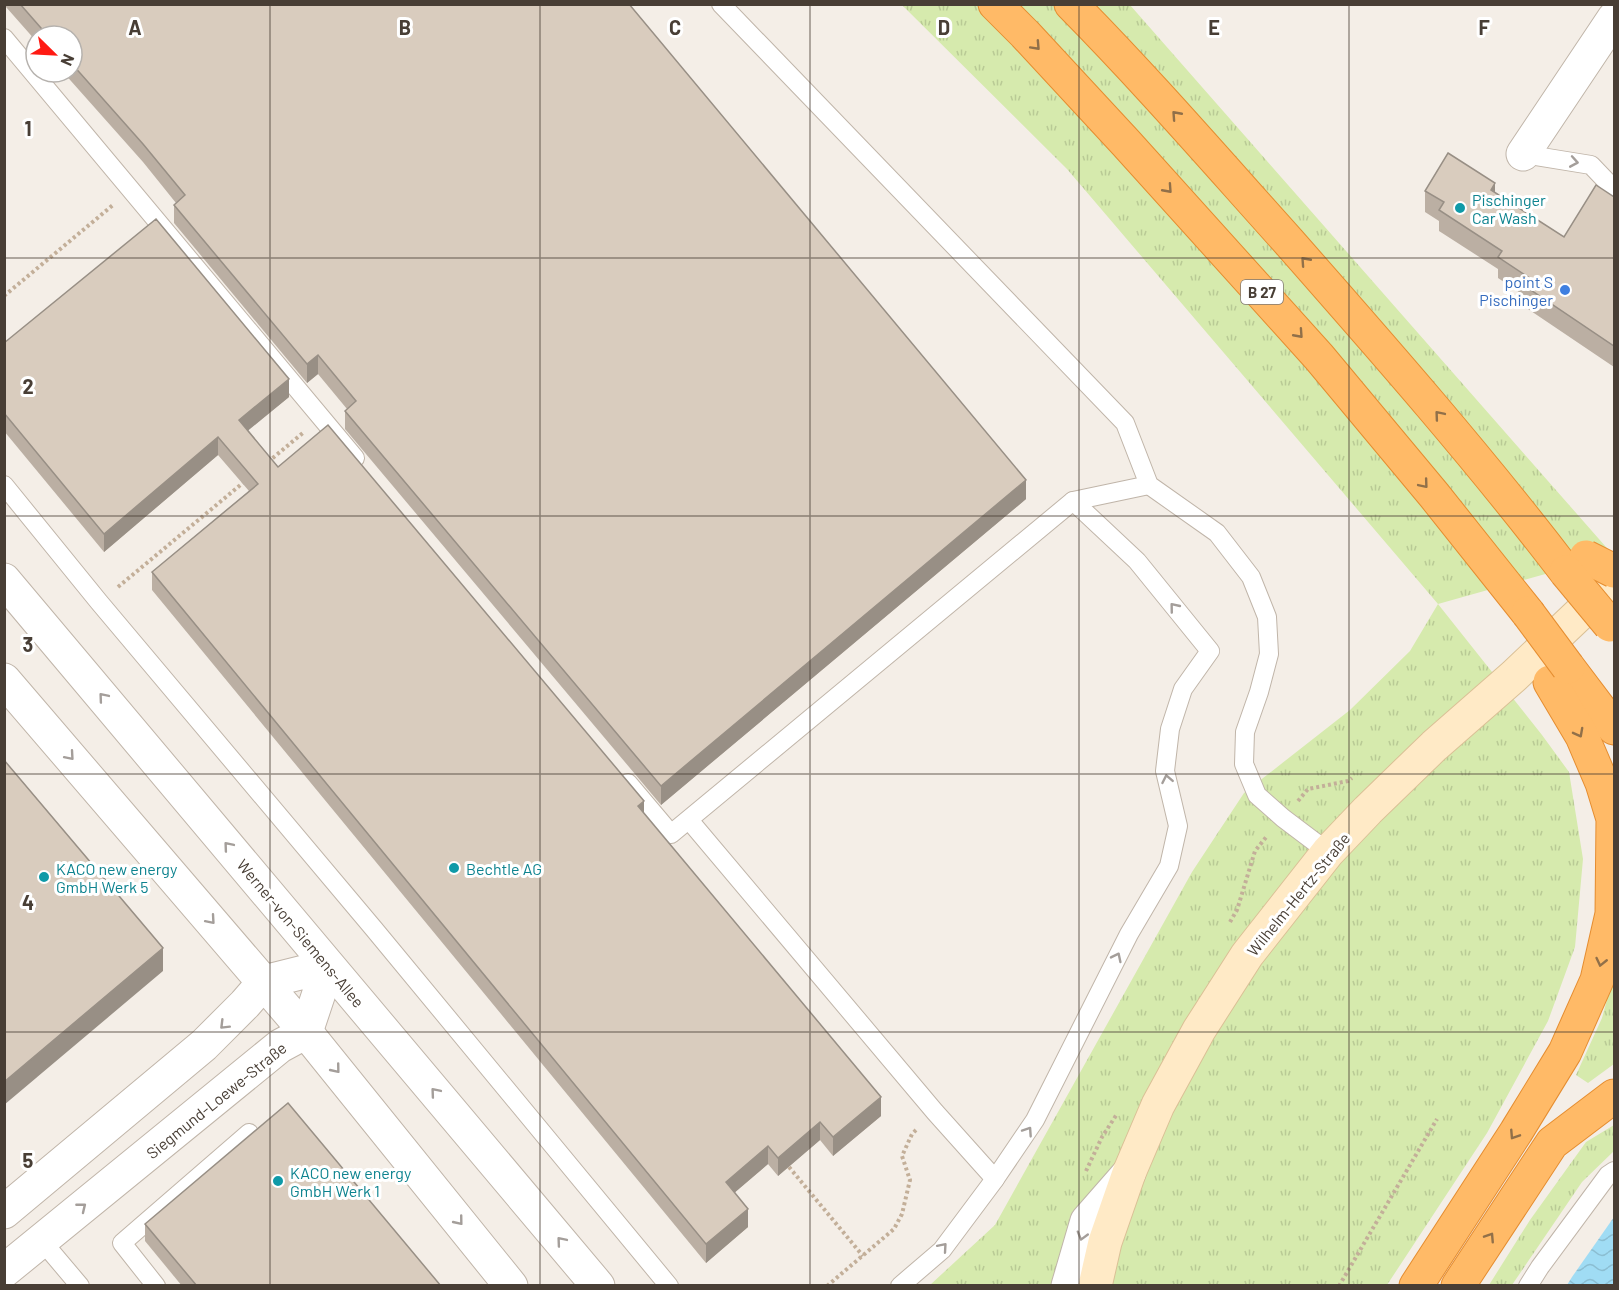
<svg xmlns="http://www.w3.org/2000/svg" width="1619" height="1290" viewBox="0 0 1619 1290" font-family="Barlow,sans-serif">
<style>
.grass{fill:url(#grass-tufts)}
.water{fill:url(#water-waves)}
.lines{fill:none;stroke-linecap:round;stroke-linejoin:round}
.lane-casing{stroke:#c0b5a9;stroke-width:20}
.street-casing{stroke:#c0b5a9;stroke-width:35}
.secondary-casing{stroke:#dac096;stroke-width:35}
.highway-casing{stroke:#e58d30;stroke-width:35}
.path{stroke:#c3af99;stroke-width:4;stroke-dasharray:3 3;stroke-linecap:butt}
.lane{stroke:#fff;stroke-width:18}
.street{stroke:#fff;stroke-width:33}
.secondary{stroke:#ffeac6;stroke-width:33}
.highway{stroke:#ffba67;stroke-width:33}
.highway-bridge-casing{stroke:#e58d30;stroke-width:35;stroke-linecap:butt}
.highway-bridge{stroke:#ffba67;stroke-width:33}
.wall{fill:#bbafa3}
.shaded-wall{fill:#988f85}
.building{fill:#d9ccbe;stroke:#988f85;stroke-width:1.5}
.oneway{stroke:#917049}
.oneway2{stroke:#a49e9a}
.grid{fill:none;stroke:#483e35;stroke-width:1.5;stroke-opacity:0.55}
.culture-dot{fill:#0f9aa8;stroke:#fff;stroke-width:2}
.shop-dot{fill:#3f7fe0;stroke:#fff;stroke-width:2}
.labels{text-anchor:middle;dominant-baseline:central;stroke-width:6;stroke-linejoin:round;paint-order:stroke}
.shield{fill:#fff;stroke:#7f7872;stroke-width:1.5}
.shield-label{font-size:15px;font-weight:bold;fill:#483e35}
.culture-label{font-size:16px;fill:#0d838f;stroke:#fff;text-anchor:start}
.shop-label{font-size:16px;fill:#366cbe;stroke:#fff;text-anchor:end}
.street-label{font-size:16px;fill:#483e35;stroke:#fff}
.grid-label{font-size:20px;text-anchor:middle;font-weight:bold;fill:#483e35;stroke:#fff;stroke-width:6;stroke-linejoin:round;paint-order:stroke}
</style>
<defs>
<pattern id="grass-tufts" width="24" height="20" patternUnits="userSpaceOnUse" patternTransform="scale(1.5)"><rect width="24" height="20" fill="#d6eaad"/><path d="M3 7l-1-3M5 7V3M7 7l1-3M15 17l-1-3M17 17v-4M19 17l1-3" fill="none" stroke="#b9ca95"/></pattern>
<pattern id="water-waves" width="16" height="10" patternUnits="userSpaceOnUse" patternTransform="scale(1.5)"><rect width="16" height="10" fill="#a0dcf4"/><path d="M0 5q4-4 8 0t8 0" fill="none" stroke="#8bbed2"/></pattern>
</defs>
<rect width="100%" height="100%" fill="#f4eee7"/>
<g class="grass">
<polygon points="902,5 1130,5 1613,555 1438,604 1542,735 1569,772 1583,859 1575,947 1548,1021 1487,1133 1387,1285 930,1285 995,1225 1192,872 1244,793 1350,710 1410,651 1438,604 1067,169"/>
<polygon points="1614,974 1614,1064 1588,1083 1576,1075 1602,1018"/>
<polygon points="1614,1125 1614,1151 1582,1182 1512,1285 1489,1285 1530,1220 1586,1142"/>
</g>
<polygon class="water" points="1614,1217 1614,1285 1567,1285 1572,1277"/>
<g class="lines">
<g class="lane-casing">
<g id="lane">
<polyline points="721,4 1125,423 1149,485 1217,533 1251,577 1267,617 1269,654 1259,692 1245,732 1244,764 1257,795 1283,818 1328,852"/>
<polyline points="4,38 355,458"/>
<polyline points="1523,154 1591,165 1614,189"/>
<polyline points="4,485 99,602 374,929 669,1286"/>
<polyline points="628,783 671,834 1073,501 1149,485"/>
<polyline points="689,820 935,1112 995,1179"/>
<polyline points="42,1241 80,1286"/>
<polyline points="156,1286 122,1243 249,1133"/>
<polyline points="900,1286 942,1250 995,1179 1035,1120 1129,934 1169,866 1178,826 1165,771 1170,729 1183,689 1210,651 1137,561 1073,501"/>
<polyline points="1528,1286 1540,1267 1608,1175 1614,1171"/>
</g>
</g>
<g class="street-casing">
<g id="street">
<polyline points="1523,154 1614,18"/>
<polyline points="4,580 598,1286"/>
<polyline points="4,680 306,1032 511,1286"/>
<polyline points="4,1212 204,1045 245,1004 264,982 328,966 306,1032 280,1046 4,1271"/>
<polyline points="1068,1286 1087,1221 1129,1173"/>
</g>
</g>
<g class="secondary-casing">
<polyline id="secondary" points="1095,1286 1105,1242 1129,1173 1158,1105 1199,1030 1247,955 1328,852 1368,810 1434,746 1514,676 1614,581"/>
</g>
<g class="highway-casing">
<g id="highway">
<polyline points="995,4 1025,34 1126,143 1319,357 1434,495 1528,613"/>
<path d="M1071,4C1147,81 1217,162 1289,242C1384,350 1479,458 1566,572"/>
<polyline points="1568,667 1614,728"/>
<polyline points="1416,1286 1516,1132 1565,1052 1597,980 1612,914 1613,819 1602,783 1582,736 1550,682"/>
<polyline points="1458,1286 1552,1143 1614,1096"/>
</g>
</g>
<g class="path">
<polyline points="4,296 113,205"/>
<polyline points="268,462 304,432"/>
<polyline points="118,587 244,482"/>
<polyline points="1298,801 1308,789 1348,781 1352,778"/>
<polyline points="1230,922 1237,910 1255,851 1267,836"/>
<polyline points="789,1167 863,1256"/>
<polyline points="1086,1171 1102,1137 1117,1114"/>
<polyline points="827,1286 894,1229 902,1214 910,1180 902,1156 912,1134 918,1128"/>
<polyline points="1339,1286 1437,1119"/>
</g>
<use href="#lane" class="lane"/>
<use href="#street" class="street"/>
<use href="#secondary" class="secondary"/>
<use href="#highway" class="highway"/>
<g class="highway-bridge-casing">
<g id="highway-bridge">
<polyline points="1586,557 1614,571"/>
<polyline points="1566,572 1610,625"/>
<polyline points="1528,613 1568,667"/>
</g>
</g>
<use href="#highway-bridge" class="highway-bridge"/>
</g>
<g class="wall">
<polygon points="6,4 629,4 1026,499 661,805 345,429 345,411 347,409 318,374 307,383 174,223 174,205 176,203 143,162 63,72 72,72 72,36 36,36 36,41 6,7"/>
<polygon points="1425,191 1495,193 1564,237 1614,197 1614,367 1528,309 1528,298 1498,278 1498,269 1439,231 1439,221 1425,212"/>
<polygon points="4,343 289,397 248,430 278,467 644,814 881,1116 833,1156 820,1140 778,1176 768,1164 735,1192 748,1227 706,1263 152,590 152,572 249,491 218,455 104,552 4,431"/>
<polygon points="145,1224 441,1286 182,1286 145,1241"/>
</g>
<g class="shaded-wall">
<polygon points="1495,183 1495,204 1491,190"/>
<polygon points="318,355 318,374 307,383 307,364"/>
<polygon points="289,379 289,397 239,438 239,420"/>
<polygon points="218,437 218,455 104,552 104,534"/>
<polygon points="1026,480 1026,499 661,805 661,786"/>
<polygon points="644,801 644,819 638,806"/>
<polygon points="163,948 163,971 4,1105 4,1082"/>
<polygon points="881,1097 881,1116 833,1156 833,1137"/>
<polygon points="820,1122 820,1140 778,1176 778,1158"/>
<polygon points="768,1146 768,1164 726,1200 726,1182"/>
<polygon points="748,1209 748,1227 706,1263 706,1244"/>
</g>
<g class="building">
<polygon points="20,4 629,4 1026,480 661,786 345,411 356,401 318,355 307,364 174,205 185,195 143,144 72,64 72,36 48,36"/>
<polygon points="1448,153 1495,183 1491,190 1564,237 1596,185 1614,197 1614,346 1528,288 1534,281 1498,257 1502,251 1439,210 1444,202 1425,191"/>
<polygon points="156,219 289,379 239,420 278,467 328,425 644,801 638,806 881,1097 833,1137 820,1122 778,1158 768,1146 726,1182 748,1209 706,1244 152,572 258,484 218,437 104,534 4,413 4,343"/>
<polygon points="4,760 163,948 4,1082"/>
<polygon points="288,1103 441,1286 197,1286 145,1224"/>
</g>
<defs><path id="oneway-chevron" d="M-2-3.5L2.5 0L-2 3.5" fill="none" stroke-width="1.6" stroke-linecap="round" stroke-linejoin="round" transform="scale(1.5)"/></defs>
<g class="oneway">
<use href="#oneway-chevron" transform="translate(1036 46) rotate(47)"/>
<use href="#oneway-chevron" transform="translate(1176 115) rotate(-132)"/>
<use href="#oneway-chevron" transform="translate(1168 189) rotate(48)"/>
<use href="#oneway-chevron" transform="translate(1305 261) rotate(-132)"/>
<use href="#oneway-chevron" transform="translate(1299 334) rotate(48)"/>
<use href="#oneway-chevron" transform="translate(1439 415) rotate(-130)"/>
<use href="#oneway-chevron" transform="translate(1424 484) rotate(50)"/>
<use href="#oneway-chevron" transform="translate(1579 733) rotate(62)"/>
<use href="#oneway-chevron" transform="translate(1601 962) rotate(103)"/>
<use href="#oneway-chevron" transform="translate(1514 1135) rotate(123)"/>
<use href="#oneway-chevron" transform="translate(1490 1237) rotate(-57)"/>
</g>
<g class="oneway2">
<use href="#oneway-chevron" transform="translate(1574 162) rotate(10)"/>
<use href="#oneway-chevron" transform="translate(1174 607) rotate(-129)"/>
<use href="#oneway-chevron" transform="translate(103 697) rotate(-130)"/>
<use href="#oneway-chevron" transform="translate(70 756) rotate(49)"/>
<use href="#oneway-chevron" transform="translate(1167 779) rotate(-101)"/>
<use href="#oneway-chevron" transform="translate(228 846) rotate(-130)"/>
<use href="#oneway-chevron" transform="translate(211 920) rotate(49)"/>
<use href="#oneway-chevron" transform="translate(1117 957) rotate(-64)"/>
<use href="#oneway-chevron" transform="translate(224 1025) rotate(135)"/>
<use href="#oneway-chevron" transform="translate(336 1069) rotate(51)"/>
<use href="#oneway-chevron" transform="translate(435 1092) rotate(-130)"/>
<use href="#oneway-chevron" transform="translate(1028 1131) rotate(-56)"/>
<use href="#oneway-chevron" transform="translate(82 1207) rotate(-39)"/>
<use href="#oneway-chevron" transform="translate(459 1221) rotate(51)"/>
<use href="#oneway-chevron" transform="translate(1082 1236) rotate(106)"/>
<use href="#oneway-chevron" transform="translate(561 1241) rotate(-130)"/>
<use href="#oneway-chevron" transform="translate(943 1247) rotate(-49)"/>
</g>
<path class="grid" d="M270,4V1286M540,4V1286M810,4V1286M1079,4V1286M1349,4V1286M4,258H1614M4,516H1614M4,774H1614M4,1032H1614"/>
<g class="culture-dot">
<circle cx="1460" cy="208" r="6"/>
<circle cx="454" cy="868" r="6"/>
<circle cx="44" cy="877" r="6"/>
<circle cx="278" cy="1181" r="6"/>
</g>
<circle class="shop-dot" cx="1565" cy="290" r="6"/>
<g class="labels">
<rect class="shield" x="1241" y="280" width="42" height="24" rx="4.5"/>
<g class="shield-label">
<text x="1262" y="292">B 27</text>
</g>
<g class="culture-label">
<text x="1472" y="199">Pischinger<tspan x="1472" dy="18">Car Wash</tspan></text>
<text x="56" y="868">KACO new energy<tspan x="56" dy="18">GmbH Werk 5</tspan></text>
<text x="466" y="868">Bechtle AG</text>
<text x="290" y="1172">KACO new energy<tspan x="290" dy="18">GmbH Werk 1</tspan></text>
</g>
<g class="shop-label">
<text x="1553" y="281">point S<tspan x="1553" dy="18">Pischinger</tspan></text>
</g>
<g class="street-label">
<text transform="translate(1298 894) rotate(-51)">Wilhelm-Hertz-Straße</text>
<text transform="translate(301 933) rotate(50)">Werner-von-Siemens-Allee</text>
<text transform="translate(216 1100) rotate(-39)">Siegmund-Loewe-Straße</text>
</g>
</g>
<g class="grid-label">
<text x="135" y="35">A</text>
<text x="405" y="35">B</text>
<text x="675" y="35">C</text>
<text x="944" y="35">D</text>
<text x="1214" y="35">E</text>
<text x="1484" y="35">F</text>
<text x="28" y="136">1</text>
<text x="28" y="394">2</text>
<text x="28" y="652">3</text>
<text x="28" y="910">4</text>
<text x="28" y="1168">5</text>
</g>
<rect width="1619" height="1290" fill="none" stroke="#483e35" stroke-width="12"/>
<g transform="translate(54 54) rotate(114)"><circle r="28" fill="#ffffff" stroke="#b6b2ae" stroke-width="1.5"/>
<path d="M0-4.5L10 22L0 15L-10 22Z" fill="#ff1a13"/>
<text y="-9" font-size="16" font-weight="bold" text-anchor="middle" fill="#483e35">N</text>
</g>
</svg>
